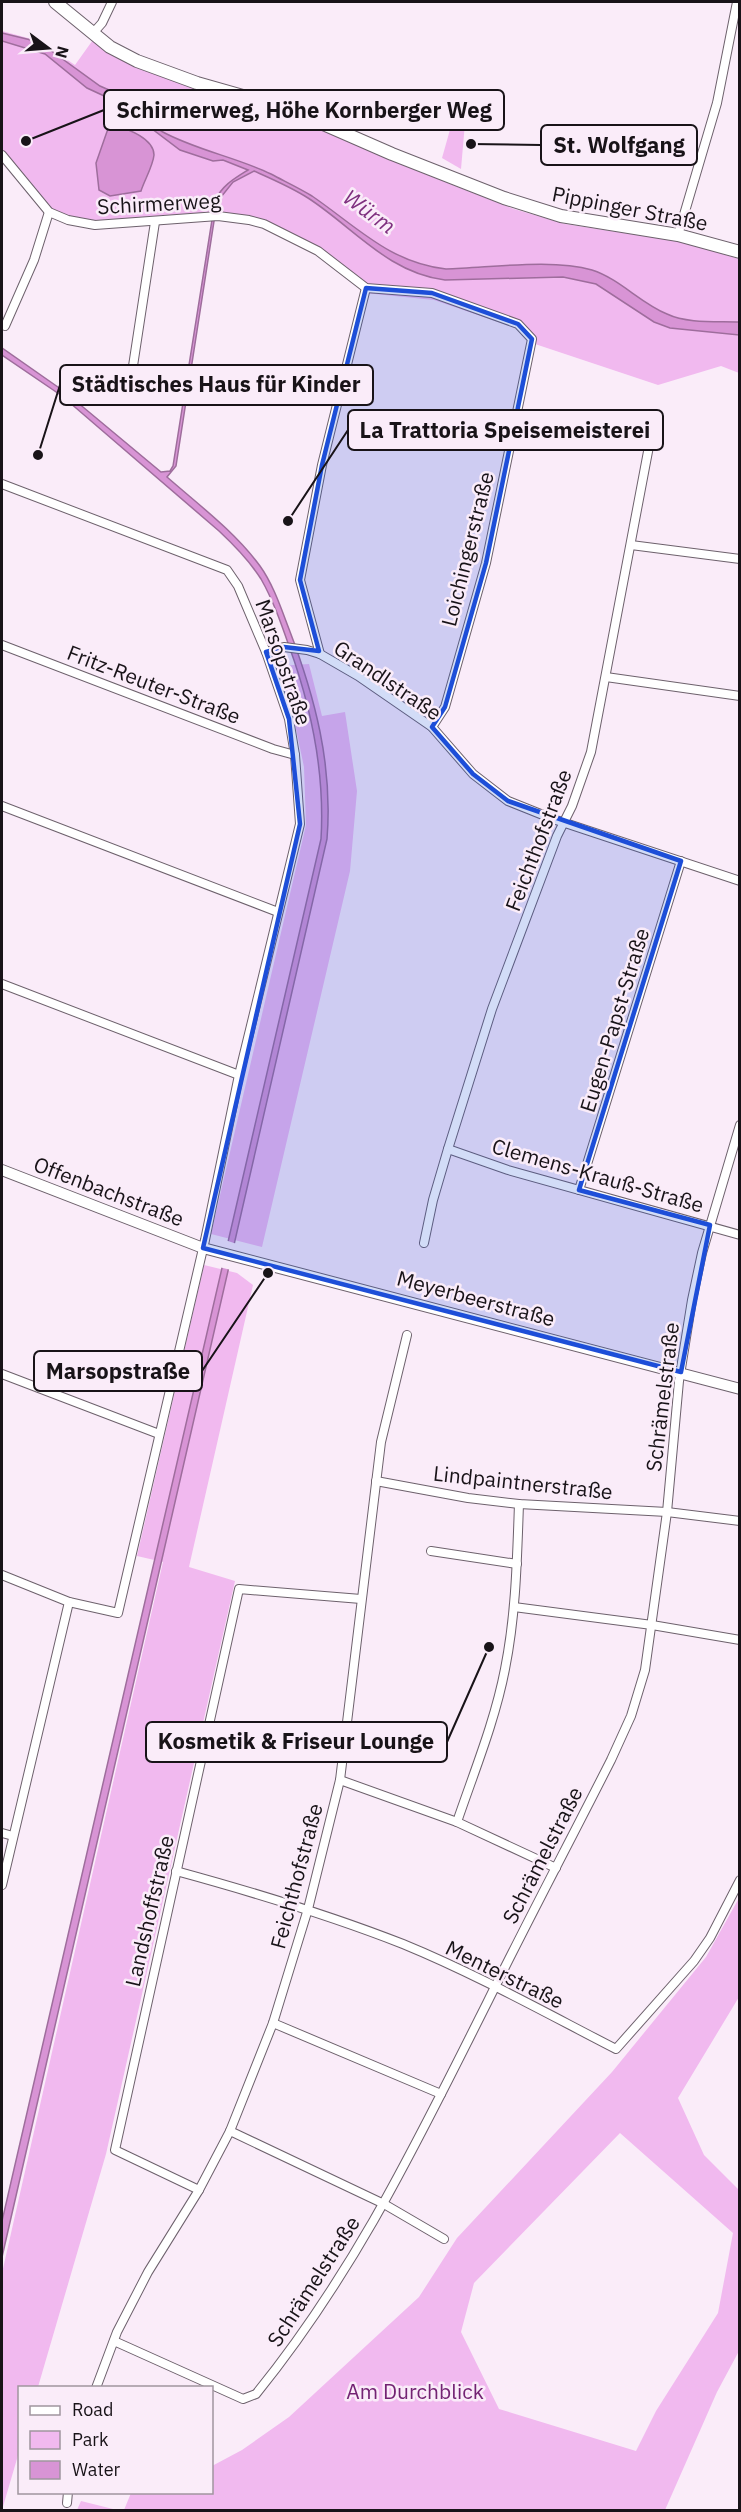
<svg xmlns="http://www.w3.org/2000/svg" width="741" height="2512" viewBox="0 0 741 2512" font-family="'IBM Plex Sans',sans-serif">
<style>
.green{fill:#f1b9ef;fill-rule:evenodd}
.water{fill:#d894d5;stroke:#9e6d9c;stroke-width:1.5}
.pier{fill:#faecf9}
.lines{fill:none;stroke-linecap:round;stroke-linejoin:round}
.minor-casing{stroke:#6d616c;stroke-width:10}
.tertiary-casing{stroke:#6d616c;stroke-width:12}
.secondary-casing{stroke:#6d616c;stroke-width:14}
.minor{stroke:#fff;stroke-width:8}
.tertiary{stroke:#fff;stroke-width:10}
.secondary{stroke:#fff;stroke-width:12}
.marked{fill:#1d4ed8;fill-opacity:0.2;stroke:#1d4ed8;stroke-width:4.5;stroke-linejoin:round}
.labels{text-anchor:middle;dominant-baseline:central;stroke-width:5;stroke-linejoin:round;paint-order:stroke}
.street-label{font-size:21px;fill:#181318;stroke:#faecf9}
.park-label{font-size:21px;fill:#732373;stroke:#faecf9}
.water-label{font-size:22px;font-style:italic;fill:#7f307f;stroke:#faecf9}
.leader{fill:none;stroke:#181318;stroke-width:2}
.callout-dot{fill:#181318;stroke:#faecf9;stroke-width:2}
.callout{fill:#faecf9;stroke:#181318;stroke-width:2}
.callout-label{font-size:22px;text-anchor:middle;font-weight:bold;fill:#181318}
</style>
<rect width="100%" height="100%" fill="#faecf9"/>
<g class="green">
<polygon points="2,31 39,41 75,65 95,37 196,88 288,116 420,172 514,209 565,224 683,242 739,259 739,373 721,366 658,385 529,342 516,328 434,300 365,293 315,254 260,225 222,219 92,227 48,212 2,158"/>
<polygon points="453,119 465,123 461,169 442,158"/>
<polygon points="309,664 322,716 345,712 357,791 350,871 262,1247 211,1234 306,825 304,767 292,710 278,666"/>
<polygon points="204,1265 237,1273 253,1285 189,1567 235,1581 106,2154 38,2387 20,2388 19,2452 2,2510 2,2273 163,1562 137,1556"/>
<path d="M739,1898V1997L678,2098L704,2155L739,2190V2351L717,2392L665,2510H124L131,2493L212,2492V2466L242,2450L289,2417L419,2297L457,2238L612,2072L706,1957ZM620,2133L733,2233L718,2313L656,2411L636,2451L499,2409L461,2332L474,2283Z"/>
<polygon points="81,2501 117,2510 77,2510"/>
</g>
<g class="water">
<path d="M2,33L39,42L100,86L118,94L142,117C152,116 157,123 161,131C195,150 236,157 271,174C284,181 299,188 312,196C356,226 390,263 446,269C489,268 552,258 592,270C620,279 640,303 667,314C688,324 717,321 740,322L739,335L670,328L654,322L596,284L563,277L445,280C388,273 353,227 308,198C291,187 272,179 254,171L233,182L217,202L176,466L167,477C199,505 235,532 260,566C273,584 281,608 289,629C315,697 333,765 327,839L2,2257V2221L321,839C325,772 312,709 289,646C281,623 273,600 261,579C249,560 234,545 219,531L62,396L2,355V348L65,392L161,472L170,471L173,466L215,201C221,186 235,178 248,170L223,160L213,161L180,150L115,101L87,88L45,54L2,41Z"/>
<path d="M110,123C124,128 154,137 154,155C153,166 144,181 141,191L110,196L99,190L96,163Z"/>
</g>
<polygon class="pier" points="225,1240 237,1244 231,1270 219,1267"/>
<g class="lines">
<g class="minor-casing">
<g id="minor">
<polyline points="94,32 102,23 112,2"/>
<polyline points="2,155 49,212 68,220 95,225 218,216 249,220 264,224 318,251 366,288 432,293 518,324 532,339 486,563 445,707 432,727"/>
<polyline points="678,235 717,103 737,2"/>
<polyline points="5,326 34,260 49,212"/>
<polyline points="133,366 155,222"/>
<polyline points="2,484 227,570 238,586 266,652 289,719 295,755 300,824 239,1075 205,1240 118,1613 69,1602 2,1575"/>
<polyline points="631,545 740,559"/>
<polyline points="2,645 273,749 295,755"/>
<polyline points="266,652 284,647 307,650 320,654 358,676 432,727 473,774 508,801 553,819 740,881"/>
<polyline points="320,654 300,580 322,465 366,288"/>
<polyline points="606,677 740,696"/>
<polyline points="2,806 278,912"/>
<polyline points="2,984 239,1075"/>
<polyline points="448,1149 508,1170 740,1235"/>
<polyline points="579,1190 681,861"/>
<polyline points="424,1243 433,1200 448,1149 492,1009 557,836 572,806 591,752 650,441"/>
<polyline points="2,1374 159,1434"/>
<polyline points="376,1481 468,1498 519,1504 667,1512 740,1521"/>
<polyline points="431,1551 517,1564"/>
<polyline points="514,1607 652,1625 740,1640"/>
<polyline points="340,1780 457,1822 556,1868"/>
<path d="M457,1822C474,1772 495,1721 505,1669C516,1614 517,1559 519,1504"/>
<polyline points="2,1833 13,1836"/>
<path d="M176,1871C253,1892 329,1915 403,1944C476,1974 546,2013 616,2049L694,1961L710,1938L740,1880"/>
<polyline points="2,1885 69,1602"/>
<polyline points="273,2023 441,2094"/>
<polyline points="230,2131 384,2204 444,2239"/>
<polyline points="199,2190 115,2150 239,1589 361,1599"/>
<path d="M114,2341L243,2399L256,2394C355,2272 417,2142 487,2003C527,1922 570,1841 611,1760L631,1716L645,1670L667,1512L679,1381L692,1300L702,1253L740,1125"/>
<polyline points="96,2388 117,2332 148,2272 199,2190 230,2131 273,2023 308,1909 340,1780 381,1442 407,1335"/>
<polyline points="67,2503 68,2492"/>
</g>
</g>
<g class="tertiary-casing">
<polyline id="tertiary" points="2,1170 203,1248 740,1389"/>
</g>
<g class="secondary-casing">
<polyline id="secondary" points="55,2 110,47 137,61 197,83 289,109 392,154 504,198 561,216 678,235 740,252"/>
</g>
<use href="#minor" class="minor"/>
<use href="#tertiary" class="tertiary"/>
<use href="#secondary" class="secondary"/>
</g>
<path class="marked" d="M366,288L432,293L518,324L532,339L486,563L445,707L432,727L473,774L508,801L681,861L579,1190L710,1225L681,1372L203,1248L300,824L289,719L266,652L284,647L319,651L300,580L322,465Z"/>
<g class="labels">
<g class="street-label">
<text transform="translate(159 203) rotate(-3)">Schirmerweg</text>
<text transform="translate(630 208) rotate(11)">Pippinger Straße</text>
<text transform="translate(467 549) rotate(-76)">Loichingerstraße</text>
<text transform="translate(284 662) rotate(71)">Marsopstraße</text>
<text transform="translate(388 680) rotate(34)">Grandlstraße</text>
<text transform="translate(154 684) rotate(21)">Fritz-Reuter-Straße</text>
<text transform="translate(538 840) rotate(-69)">Feichthofstraße</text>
<text transform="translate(614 1020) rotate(-73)">Eugen-Papst-Straße</text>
<text transform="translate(598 1175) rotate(16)">Clemens-Krauß-Straße</text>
<text transform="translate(109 1191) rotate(21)">Offenbachstraße</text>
<text transform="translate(476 1298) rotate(15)">Meyerbeerstraße</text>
<text transform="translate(662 1397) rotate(-83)">Schrämelstraße</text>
<text transform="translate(523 1482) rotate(6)">Lindpaintnerstraße</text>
<text transform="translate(542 1855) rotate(-63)">Schrämelstraße</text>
<text transform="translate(296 1876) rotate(-75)">Feichthofstraße</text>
<text transform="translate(149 1911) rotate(-77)">Landshoffstraße</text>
<text transform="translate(505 1974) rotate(26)">Menterstraße</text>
<text transform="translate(313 2281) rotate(-57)">Schrämelstraße</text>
</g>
<g class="park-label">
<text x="415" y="2391">Am Durchblick</text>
</g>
<g class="water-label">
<text transform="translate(370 211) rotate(36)">Würm</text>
</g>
</g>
<path class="leader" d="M26 141L104 110M471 144L541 145M38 455L60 385M288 521L348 430M268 1273L202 1371M489 1647L447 1742"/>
<g class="callout-dot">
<circle cx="26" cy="141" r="6"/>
<circle cx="471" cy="144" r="6"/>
<circle cx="38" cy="455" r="6"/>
<circle cx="288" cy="521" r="6"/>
<circle cx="268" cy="1273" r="6"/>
<circle cx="489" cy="1647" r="6"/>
</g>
<g class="callout">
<rect x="104" y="90" width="400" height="40" rx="6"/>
<rect x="541" y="125" width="156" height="40" rx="6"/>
<rect x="60" y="365" width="313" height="40" rx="6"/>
<rect x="348" y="410" width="315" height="40" rx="6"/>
<rect x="34" y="1351" width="168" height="40" rx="6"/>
<rect x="146" y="1722" width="301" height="40" rx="6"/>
</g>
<g class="callout-label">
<text x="304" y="118">Schirmerweg, Höhe Kornberger Weg</text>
<text x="619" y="153">St. Wolfgang</text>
<text x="216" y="392">Städtisches Haus für Kinder</text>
<text x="505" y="438">La Trattoria Speisemeisterei</text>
<text x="118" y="1379">Marsopstraße</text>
<text x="296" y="1749">Kosmetik &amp; Friseur Lounge</text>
</g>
<rect width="741" height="2512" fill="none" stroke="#181318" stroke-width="6"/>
<rect x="18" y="2386" width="195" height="108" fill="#faecf9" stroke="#a0959f" stroke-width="1.5"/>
<rect x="30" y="2406" width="30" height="9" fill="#ffffff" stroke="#a0959f" stroke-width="1.5"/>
<text x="72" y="2416" font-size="18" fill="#181318">Road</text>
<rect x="30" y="2431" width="30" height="18" fill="#f1b9ef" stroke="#a0959f" stroke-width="1.5"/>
<text x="72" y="2446" font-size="18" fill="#181318">Park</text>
<rect x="30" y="2461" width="30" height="18" fill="#d894d5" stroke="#a0959f" stroke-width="1.5"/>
<text x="72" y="2476" font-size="18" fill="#181318">Water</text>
<g transform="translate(48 48) rotate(106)" stroke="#faecf9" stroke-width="4.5" paint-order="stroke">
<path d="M0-4.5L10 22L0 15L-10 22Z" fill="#181318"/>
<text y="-9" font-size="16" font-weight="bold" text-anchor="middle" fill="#181318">N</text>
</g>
</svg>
